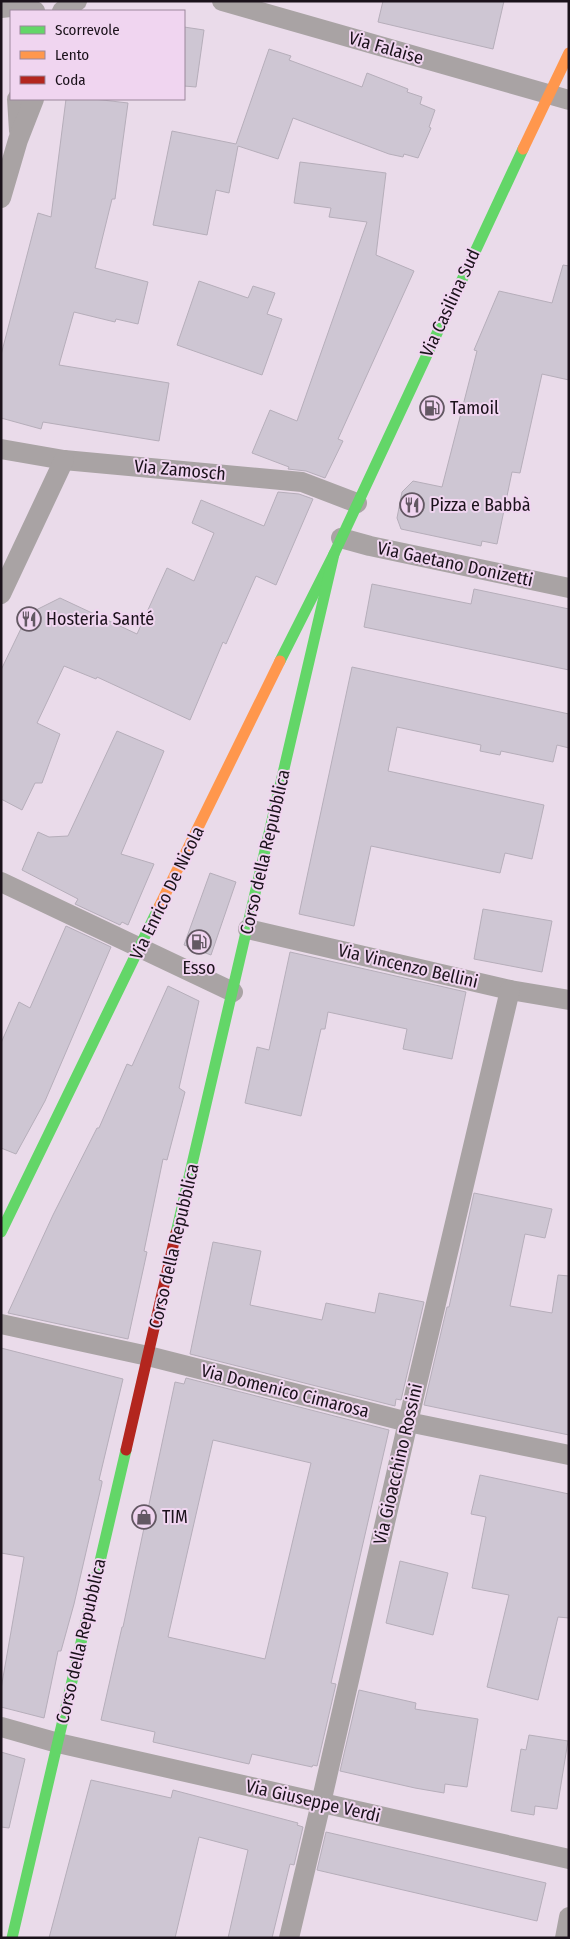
<svg xmlns="http://www.w3.org/2000/svg" width="570" height="1939" viewBox="0 0 570 1939" font-family="'Fira Sans Condensed',sans-serif">
<style>
.building{fill:#cec6d3;stroke:#b6aeba;fill-rule:evenodd}
.lines{fill:none;stroke-linecap:round;stroke-linejoin:round}
.street{stroke:#a9a3a4;stroke-width:20}
.fast{stroke:#63d668;stroke-width:11}
.slow{stroke:#ff974d;stroke-width:11}
.jam{stroke:#b3261e;stroke-width:11}
.labels{text-anchor:middle;dominant-baseline:central;stroke-width:4;stroke-linejoin:round;paint-order:stroke}
.street-label{font-size:18px;fill:#1b121b;stroke:#f0d5f0}
.poi-label{font-size:18px;fill:#1b121b;stroke:#f0d5f0;text-anchor:start}
</style>
<rect width="100%" height="100%" fill="#eadbea"/>
<g class="building">
<polygon points="383,1 504,1 493,49 378,22"/>
<polygon points="184,27 204,30 196,87 184,86"/>
<polygon points="269,49 291,56 289,60 362,87 367,73 408,89 407,92 422,97 420,104 435,110 429,127 431,128 418,158 404,154 403,157 389,154 293,118 278,159 238,146 229,193 216,190 207,235 153,225 172,131 236,144"/>
<polygon points="66,99 94,99 128,103 115,199 112,199 95,268 148,282 138,324 116,319 115,322 74,312 59,365 169,383 159,441 43,422 41,429 1,418 1,355 38,213 51,217"/>
<polygon points="300,162 386,173 376,255 414,271 338,439 343,441 325,478 306,471 288,469 289,467 252,453 270,410 297,421 367,222 329,217 331,208 294,203"/>
<polygon points="563,265 569,266 569,380 542,374 520,473 512,472 497,544 482,541 481,546 401,529 397,518 402,492 413,481 442,487 477,351 474,350 499,291 552,303"/>
<polygon points="199,281 248,298 253,286 275,293 267,314 282,319 262,375 177,345"/>
<polygon points="278,492 299,494 313,499 276,585 256,576 226,644 223,642 190,720 97,677 96,679 64,666 37,723 60,734 42,783 35,783 22,810 1,799 1,670 28,614 60,598 137,634 167,568 194,581 214,533 192,523 201,500 264,526"/>
<polygon points="372,584 471,604 474,589 569,609 569,670 364,627"/>
<polygon points="352,667 569,714 569,748 557,745 553,762 501,751 500,755 480,751 481,745 397,727 388,771 544,805 532,859 505,853 500,873 371,846 354,926 299,914"/>
<polygon points="117,731 164,751 121,854 154,864 128,925 122,922 120,925 75,904 78,899 22,870 38,832 49,837 68,836"/>
<polygon points="210,873 236,882 211,955 184,945"/>
<polygon points="483,909 552,921 542,972 474,959"/>
<polygon points="66,926 111,947 45,1101 16,1154 1,1148 1,1043 19,1002 30,1008"/>
<polygon points="290,952 466,992 452,1059 403,1049 407,1029 328,1012 325,1029 321,1029 301,1116 245,1103 257,1047 269,1050"/>
<polygon points="168,986 199,1001 179,1088 185,1092 167,1160 163,1159 144,1251 147,1252 128,1339 8,1313 53,1215 97,1128 99,1128 127,1064 132,1066"/>
<polygon points="474,1193 552,1209 545,1238 525,1234 510,1306 552,1313 558,1275 569,1276 569,1435 424,1405 447,1307 449,1307"/>
<polygon points="213,1242 261,1251 250,1305 322,1320 326,1303 375,1313 379,1293 424,1302 401,1400 396,1399 395,1406 190,1354"/>
<polygon points="1,1348 123,1379 99,1480 102,1481 102,1483 74,1604 61,1651 58,1651 44,1718 1,1707 1,1689 24,1557 1,1553"/>
<path d="M186,1378L389,1430L331,1683L336,1684L317,1766L313,1765L312,1767L252,1754L249,1764L153,1742L155,1732L101,1720L122,1627H123L175,1382L184,1384ZM213,1440L311,1463L265,1659L168,1637Z"/>
<polygon points="480,1475 569,1494 569,1618 558,1617 538,1700 487,1687 509,1595 472,1588 486,1517 471,1514"/>
<polygon points="400,1561 448,1573 433,1635 386,1623"/>
<polygon points="359,1690 416,1703 415,1709 478,1719 467,1787 445,1784 444,1793 415,1788 340,1771"/>
<polygon points="529,1735 568,1741 557,1809 535,1806 534,1815 511,1811 521,1749 526,1750"/>
<polygon points="1,1752 25,1759 9,1828 1,1827"/>
<polygon points="91,1780 171,1798 173,1790 298,1823 297,1825 303,1827 294,1865 290,1864 272,1938 228,1938 248,1850 199,1837 175,1938 49,1938"/>
<polygon points="326,1832 546,1883 537,1921 317,1870"/>
</g>
<g class="lines">
<g class="street">
<polyline points="222,1 569,100"/>
<polyline points="1,8 20,6 35,11"/>
<polyline points="62,11 77,1"/>
<polyline points="17,99 19,131"/>
<polyline points="1,198 18,140 34,99"/>
<polyline points="1,449 64,460 302,482 357,503"/>
<polyline points="341,538 370,546 569,588"/>
<polyline points="1,594 64,460"/>
<polyline points="1,882 233,992"/>
<polyline points="248,929 510,990 569,1000"/>
<polyline points="1,1324 148,1356 408,1422 569,1455"/>
<polyline points="1,1727 58,1743 569,1859"/>
<polyline points="289,1938 321,1803 408,1422 510,990"/>
<polyline points="565,1938 569,1917"/>
</g>
<g class="fast">
<polyline points="280,661 334,554 523,149"/>
<polyline points="1,1232 159,907"/>
<polyline points="176,1233 334,554"/>
<polyline points="12,1938 126,1450"/>
</g>
<g class="slow">
<polyline points="523,149 569,53"/>
<polyline points="159,907 280,661"/>
</g>
<polyline class="jam" points="126,1450 176,1233"/>
</g>
<defs>
<g id="fuel-ring" transform="scale(1.25)"><circle r="9.5" fill="#f0d5f0" stroke="#635863" stroke-width="1.5"/><path d="M-5.5-6h7V0h2V4h1.3V-2.5L3-4.5l.8-.8L6-3V5H2.5V1h-1V6h-7ZM-4.2-4.7v3.2H.2V-4.7Z" fill="#635863"/></g>
<g id="restaurant-ring" transform="scale(1.25)"><circle r="9.5" fill="#f0d5f0" stroke="#635863" stroke-width="1.5"/><path d="M-5-6h1v4h1v-4h1v4h1v-4h1v5L-1.5 .5V6h-2V.5L-5-1ZM5-6V6H3V1.5H1.5Q1.5-4 5-6Z" fill="#635863"/></g>
<g id="shop-ring" transform="scale(1.25)"><circle r="9.5" fill="#f0d5f0" stroke="#635863" stroke-width="1.5"/><path d="M-5-2.5h2.3a2.7 3.5 0 0 1 5.4 0H5L5.5 6h-11ZM-1.5-2.5h3a1.5 2.3 0 0 0-3 0Z" fill="#635863"/></g>
</defs>
<g fill-rule="evenodd">
<use href="#fuel-ring" x="432" y="408"/>
<use href="#restaurant-ring" x="412" y="505"/>
<use href="#restaurant-ring" x="29" y="619"/>
<use href="#fuel-ring" x="199" y="942"/>
<use href="#shop-ring" x="144" y="1517"/>
</g>
<g class="labels">
<g class="street-label">
<text transform="translate(386 48) rotate(16)">Via Falaise</text>
<text transform="translate(450 303) rotate(-65)">Via Casilina Sud</text>
<text transform="translate(180 470) rotate(5)">Via Zamosch</text>
<text transform="translate(455 564) rotate(12)">Via Gaetano Donizetti</text>
<text transform="translate(265 852) rotate(-77)">Corso della Repubblica</text>
<text transform="translate(167 893) rotate(-64)">Via Enrico De Nicola</text>
<text transform="translate(408 966) rotate(13)">Via Vincenzo Bellini</text>
<text transform="translate(174 1246) rotate(-77)">Corso della Repubblica</text>
<text transform="translate(285 1391) rotate(14)">Via Domenico Cimarosa</text>
<text transform="translate(398 1464) rotate(-77)">Via Gioacchino Rossini</text>
<text transform="translate(81 1641) rotate(-77)">Corso della Repubblica</text>
<text transform="translate(313 1801) rotate(13)">Via Giuseppe Verdi</text>
</g>
<g class="poi-label">
<text x="450" y="408">Tamoil</text>
<text x="430" y="505">Pizza e Babbà</text>
<text x="46" y="619">Hosteria Santé</text>
<text x="199" y="968" text-anchor="middle">Esso</text>
<text x="162" y="1517">TIM</text>
</g>
</g>
<rect width="570" height="1939" fill="none" stroke="#1b121b" stroke-width="5"/>
<rect x="10" y="10" width="175" height="90" fill="#f0d5f0" stroke="#9b879b"/>
<rect x="20" y="26" width="25" height="8" fill="#63d668" stroke="#9b879b"/>
<text x="55" y="35" font-size="15" fill="#1b121b">Scorrevole</text>
<rect x="20" y="51" width="25" height="8" fill="#ff974d" stroke="#9b879b"/>
<text x="55" y="60" font-size="15" fill="#1b121b">Lento</text>
<rect x="20" y="76" width="25" height="8" fill="#b3261e" stroke="#9b879b"/>
<text x="55" y="85" font-size="15" fill="#1b121b">Coda</text>
</svg>
